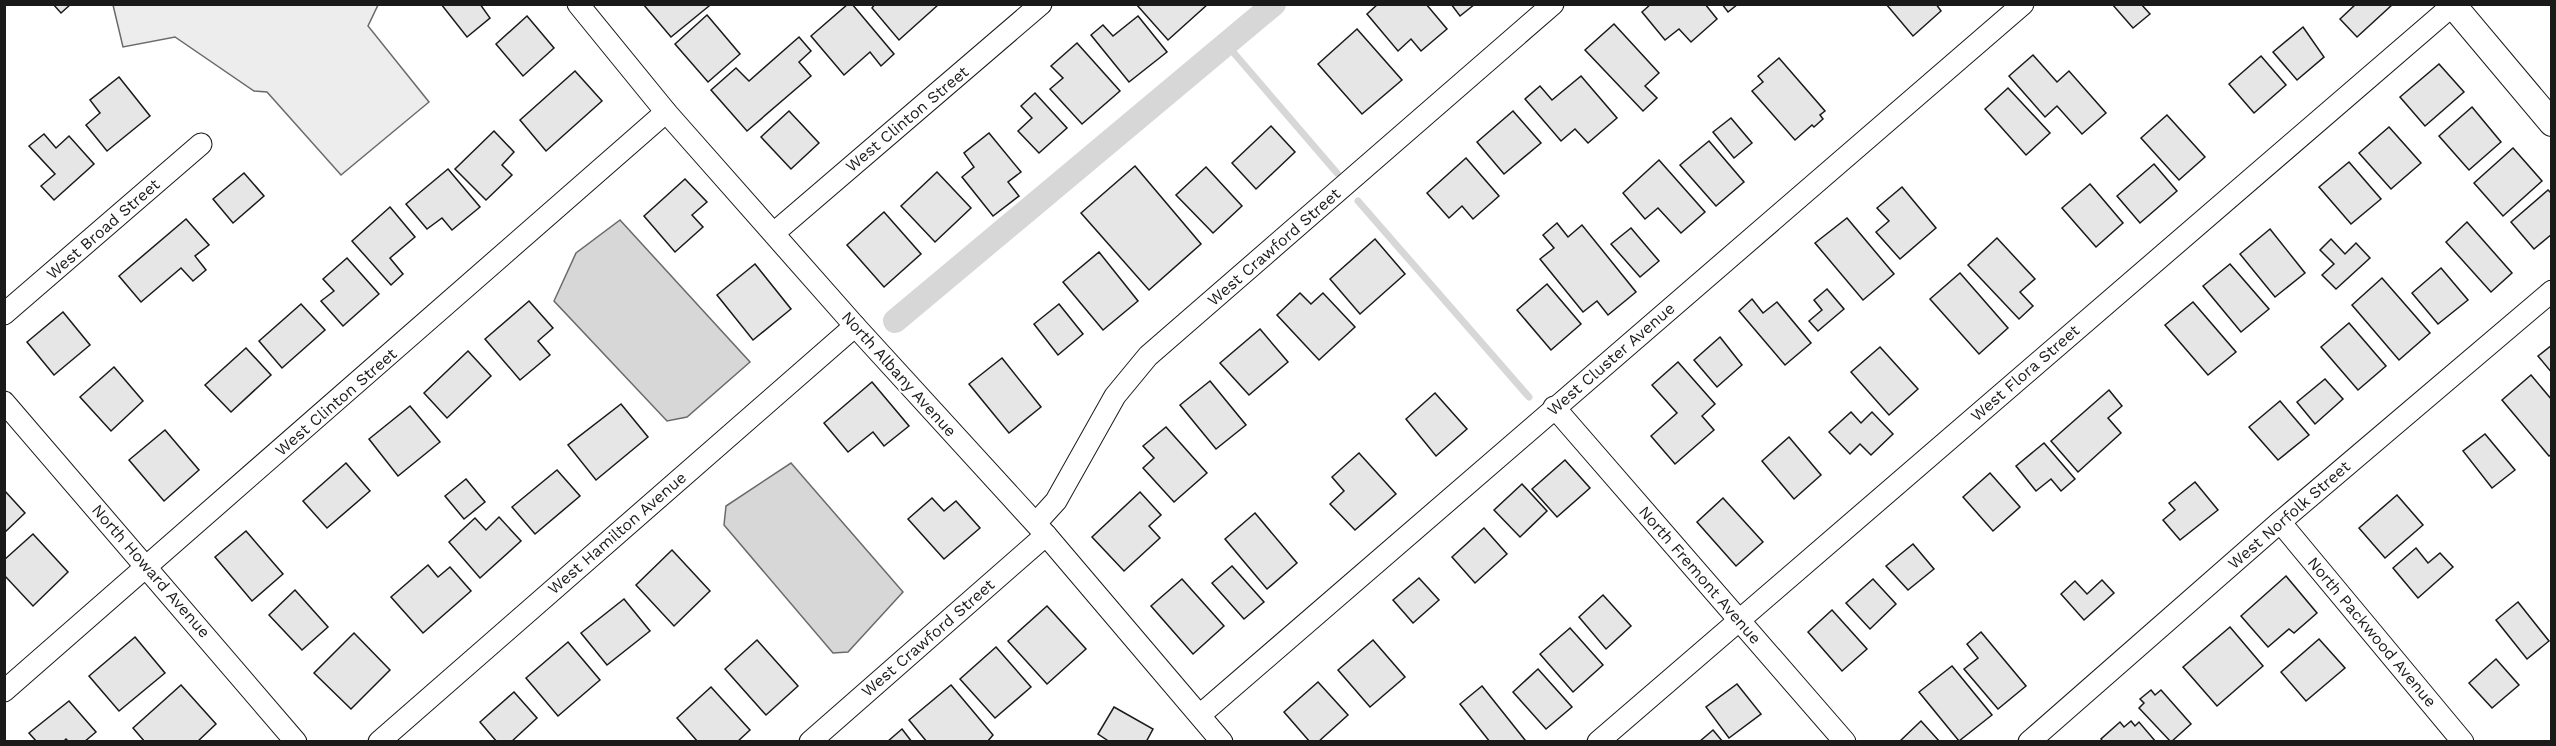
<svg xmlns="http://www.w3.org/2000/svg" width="2556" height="746" viewBox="0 0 2556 746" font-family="'Work Sans',sans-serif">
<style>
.green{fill:#ededed;stroke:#6a6a6a;stroke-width:1.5}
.water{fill:#d7d7d7;stroke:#6a6a6a;stroke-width:1.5}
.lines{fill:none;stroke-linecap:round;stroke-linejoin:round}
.stream{stroke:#d7d7d7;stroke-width:7}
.canal{stroke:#d7d7d7;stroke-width:24}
.building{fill:#e6e6e6;stroke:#1a1a1a;stroke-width:1.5}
.minor-casing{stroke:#1a1a1a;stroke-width:23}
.tertiary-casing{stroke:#1a1a1a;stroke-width:28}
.minor{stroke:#fff;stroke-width:21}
.tertiary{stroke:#fff;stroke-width:26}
.labels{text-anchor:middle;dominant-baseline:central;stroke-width:4.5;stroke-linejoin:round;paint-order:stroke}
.street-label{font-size:16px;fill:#1a1a1a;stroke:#fff}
</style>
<rect width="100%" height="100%" fill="#fff"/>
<polygon class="green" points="113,5 378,5 368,26 429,102 341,175 267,92 254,91 175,37 123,47"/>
<g class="water">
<polygon points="620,220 750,362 687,417 667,421 554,301 576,253"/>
<polygon points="791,463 903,592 848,652 833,653 724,525 726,506"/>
</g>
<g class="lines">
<g class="stream">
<polyline points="1227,45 1337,173"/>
<polyline points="1358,201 1529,397"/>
</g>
<polyline class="canal" points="895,321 1274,4"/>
</g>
<g class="building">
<polygon points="53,4 71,4 61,13"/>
<polygon points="441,4 480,4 490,18 467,37"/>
<polygon points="643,4 707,4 709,6 671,37"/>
<polygon points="848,4 852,4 894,54 881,66 870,52 844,75 811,36"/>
<polygon points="875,4 938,4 938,5 899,40 872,8"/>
<polygon points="1136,4 1208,4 1168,40"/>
<polygon points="1378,4 1426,4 1447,29 1421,51 1411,39 1398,51 1367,14"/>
<polygon points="1451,4 1475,4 1460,16"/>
<polygon points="1651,4 1705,4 1717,19 1691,42 1679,29 1665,40 1642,12"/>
<polygon points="1722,4 1738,4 1728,12"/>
<polygon points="1886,4 1936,4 1941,11 1913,36"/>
<polygon points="2112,4 2141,4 2150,14 2133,28"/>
<polygon points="2356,4 2393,4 2357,37 2340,19"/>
<polygon points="707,15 740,54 708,82 675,44"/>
<polygon points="527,16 554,48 523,76 496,44"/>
<polygon points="1138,16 1167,52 1129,82 1091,35 1103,25 1113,36"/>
<polygon points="1614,24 1659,73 1645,86 1657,98 1643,111 1585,50"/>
<polygon points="2303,27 2324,57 2297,80 2273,52"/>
<polygon points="1357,29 1402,80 1362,114 1318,64"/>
<polygon points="799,37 811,51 799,62 811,76 747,131 711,90 736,68 749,81"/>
<polygon points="1077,43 1120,91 1082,124 1050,89 1063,78 1051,66"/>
<polygon points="2033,55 2057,82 2069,71 2106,113 2082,134 2057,106 2045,117 2009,76"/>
<polygon points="2261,56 2286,85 2254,113 2229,84"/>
<polygon points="1779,58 1825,111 1820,115 1823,119 1814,127 1812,125 1795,140 1752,91 1763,82 1758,76"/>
<polygon points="2439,64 2464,92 2425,126 2400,97"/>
<polygon points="575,71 602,101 546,151 520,120"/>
<polygon points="1581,76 1617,118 1588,143 1575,129 1561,141 1525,99 1540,86 1552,100"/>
<polygon points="119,77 150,116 107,151 86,125 100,113 90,100"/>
<polygon points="2008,88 2050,133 2026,155 1985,109"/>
<polygon points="1035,93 1067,128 1039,153 1018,131 1032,118 1021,106"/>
<polygon points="2472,107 2501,142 2469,170 2439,136"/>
<polygon points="789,111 819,143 791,169 761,137"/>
<polygon points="1513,111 1541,143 1504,174 1477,142"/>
<polygon points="2167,115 2205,157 2179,180 2141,138"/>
<polygon points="1731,118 1752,143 1734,158 1713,132"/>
<polygon points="1271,126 1295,152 1256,189 1232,163"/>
<polygon points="2389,127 2421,163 2391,189 2359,153"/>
<polygon points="494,131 514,152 502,165 512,175 486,200 455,169"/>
<polygon points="989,133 1021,172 1008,182 1019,196 993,216 962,177 974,167 964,153"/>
<polygon points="44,134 56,148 69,136 94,164 54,200 41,186 55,174 29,146"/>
<polygon points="1709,141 1744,182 1716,206 1680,165"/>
<polygon points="2513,148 2542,181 2503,216 2474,183"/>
<polygon points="1466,158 1499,196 1473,219 1462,206 1449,218 1427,193"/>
<polygon points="1659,160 1705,212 1681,233 1658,208 1645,219 1623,193"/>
<polygon points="2349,162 2381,199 2351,224 2319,187"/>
<polygon points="2154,164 2177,191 2140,223 2117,196"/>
<polygon points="1135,166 1201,244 1149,290 1081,213"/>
<polygon points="1206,167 1242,206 1213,233 1176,195"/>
<polygon points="448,169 480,207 452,230 442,218 427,229 406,204"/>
<polygon points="937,172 971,208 935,242 901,206"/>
<polygon points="244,173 264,196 233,223 213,199"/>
<polygon points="685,179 707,202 692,215 703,227 675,252 644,216"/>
<polygon points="2090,184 2123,223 2096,247 2062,208"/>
<polygon points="1902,187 1936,228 1900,259 1876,232 1889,221 1877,208"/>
<polygon points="2548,190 2552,194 2552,234 2534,249 2511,222"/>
<polygon points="390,207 415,237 390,258 403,274 391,285 352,241"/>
<polygon points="884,212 921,254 884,287 847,245"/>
<polygon points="1847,218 1894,274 1863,300 1815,243"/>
<polygon points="186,219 209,245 195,256 206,270 193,281 181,268 141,302 119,276"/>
<polygon points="2467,222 2512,273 2491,292 2446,242"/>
<polygon points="1557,223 1568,237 1582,225 1636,292 1608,315 1597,301 1583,312 1540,259 1554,248 1543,235"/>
<polygon points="1631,228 1659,261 1640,277 1611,244"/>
<polygon points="2270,229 2305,273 2275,297 2240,254"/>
<polygon points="1997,238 2035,279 2020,292 2033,306 2019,319 1968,265"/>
<polygon points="1375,239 1405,274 1360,314 1330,279"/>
<polygon points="2331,239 2345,254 2356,243 2370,258 2336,289 2322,275 2334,264 2320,250"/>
<polygon points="1099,252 1138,301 1103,330 1063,282"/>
<polygon points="347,258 379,294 343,326 321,301 334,291 323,279"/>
<polygon points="755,264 791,309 753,340 717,295"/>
<polygon points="2230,264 2269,309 2241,332 2203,286"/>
<polygon points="2441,268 2468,300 2438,324 2412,293"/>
<polygon points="1960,273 2008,328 1979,354 1930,299"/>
<polygon points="2382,278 2430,333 2399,360 2352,305"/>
<polygon points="1547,284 1581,324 1551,350 1517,310"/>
<polygon points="1827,289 1844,309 1818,331 1809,321 1822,310 1814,300"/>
<polygon points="1300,293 1311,304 1323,293 1355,327 1319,360 1277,315"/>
<polygon points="1752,299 1763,313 1777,302 1811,343 1785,365 1739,311"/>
<polygon points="529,301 553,328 538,341 550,355 520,380 485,339"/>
<polygon points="2193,302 2236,352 2208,375 2165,325"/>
<polygon points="301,304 325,330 282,368 259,341"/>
<polygon points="1059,304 1083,334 1058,355 1034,324"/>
<polygon points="63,312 90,345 54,375 27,342"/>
<polygon points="2349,323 2386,366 2358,390 2321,347"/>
<polygon points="1260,329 1288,362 1249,395 1220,363"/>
<polygon points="1720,337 1742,365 1717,387 1694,360"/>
<polygon points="2552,345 2552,373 2538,356"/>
<polygon points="1880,347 1918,389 1889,415 1851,372"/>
<polygon points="246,348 271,375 231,412 205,385"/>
<polygon points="468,351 491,376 447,418 424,393"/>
<polygon points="1002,358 1041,407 1009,433 969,384"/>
<polygon points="1678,362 1715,404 1702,416 1714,430 1675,464 1651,436 1677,413 1652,385"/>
<polygon points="114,367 143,401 111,431 80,397"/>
<polygon points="2531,375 2552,400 2552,454 2549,456 2502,400"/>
<polygon points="2325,379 2343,399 2315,424 2297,402"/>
<polygon points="1210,381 1246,425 1216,449 1180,405"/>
<polygon points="872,382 909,426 884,446 873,432 848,452 824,423"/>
<polygon points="2109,390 2122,406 2108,418 2121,433 2078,472 2051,441"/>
<polygon points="1435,393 1467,429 1436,456 1406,419"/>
<polygon points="2280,401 2309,435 2278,460 2249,427"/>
<polygon points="621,404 648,437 596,480 568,445"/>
<polygon points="410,406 440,442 398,476 369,439"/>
<polygon points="1851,412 1861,423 1872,412 1893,434 1871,455 1860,444 1850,454 1829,432"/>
<polygon points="1166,427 1207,473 1174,502 1143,468 1154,458 1143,446"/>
<polygon points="165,430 199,470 164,501 129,460"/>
<polygon points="2485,434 2515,470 2492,488 2463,451"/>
<polygon points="1789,437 1821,475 1794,499 1762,461"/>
<polygon points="2044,443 2075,479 2061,491 2051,479 2036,491 2016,466"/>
<polygon points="1359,453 1396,494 1355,530 1330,504 1344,491 1332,477"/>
<polygon points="1565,460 1590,488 1557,517 1532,489"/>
<polygon points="346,463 370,491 327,528 303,501"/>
<polygon points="557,470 580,496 535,534 512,507"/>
<polygon points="1990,473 2020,507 1993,531 1963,497"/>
<polygon points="466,479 485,502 464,519 445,496"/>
<polygon points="2195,482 2218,510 2180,540 2163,520 2175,510 2169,503"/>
<polygon points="1522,484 1547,511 1520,537 1494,510"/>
<polygon points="4,490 25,513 4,533"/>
<polygon points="1140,492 1161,515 1149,526 1160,538 1124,571 1092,537"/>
<polygon points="2397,495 2423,525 2385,558 2359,528"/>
<polygon points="932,498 944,511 956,501 980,528 944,559 908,519"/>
<polygon points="1723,498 1763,542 1736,566 1697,522"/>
<polygon points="1255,513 1297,563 1267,589 1225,539"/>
<polygon points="499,517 521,541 480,578 449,542 475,518 486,530"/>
<polygon points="1484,528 1507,554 1475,583 1452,557"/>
<polygon points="246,531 283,574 252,601 215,557"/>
<polygon points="33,534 68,572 33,606 4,575 4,560"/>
<polygon points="1913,544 1934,569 1908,590 1886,566"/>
<polygon points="2416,548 2428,563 2440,553 2453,567 2418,598 2393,568"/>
<polygon points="672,550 710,591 674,626 636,585"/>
<polygon points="428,565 438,577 450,567 471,591 423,633 391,597"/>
<polygon points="1232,566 1264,602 1244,619 1212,583"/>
<polygon points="2286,576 2317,613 2294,633 2289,629 2268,647 2241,616"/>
<polygon points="1419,578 1439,600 1413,623 1393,600"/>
<polygon points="1182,579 1224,626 1193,654 1151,606"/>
<polygon points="1873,579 1896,604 1870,629 1846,603"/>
<polygon points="2102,580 2114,593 2084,620 2061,594 2075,581 2087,594"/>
<polygon points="295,590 328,627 302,650 269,615"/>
<polygon points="1603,595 1631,626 1606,649 1579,617"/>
<polygon points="624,599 650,631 607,665 581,633"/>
<polygon points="2518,602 2549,641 2527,659 2496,620"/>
<polygon points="1047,606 1086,649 1047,684 1008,641"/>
<polygon points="1832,610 1867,649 1842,671 1808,632"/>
<polygon points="2230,627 2263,666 2217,706 2183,667"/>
<polygon points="1570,628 1603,665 1573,692 1540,654"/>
<polygon points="1981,632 2026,686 1998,709 1964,669 1978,658 1967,644"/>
<polygon points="354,633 390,670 351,709 314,673"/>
<polygon points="135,637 165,673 119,711 89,676"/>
<polygon points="2319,639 2345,668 2306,701 2281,672"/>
<polygon points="757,640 798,686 766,715 725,669"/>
<polygon points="1373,640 1405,677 1370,707 1338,670"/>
<polygon points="568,642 600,680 558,716 526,678"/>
<polygon points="996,647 1031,687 995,718 960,679"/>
<polygon points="2496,659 2519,685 2492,708 2469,683"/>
<polygon points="1952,666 1992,715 1959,741 1919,692"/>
<polygon points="1538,669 1572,707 1546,729 1513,692"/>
<polygon points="1318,682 1348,715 1318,742 1310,742 1284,712"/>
<polygon points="1737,684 1761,714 1729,738 1706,707"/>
<polygon points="181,685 216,724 197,742 145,742 133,728"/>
<polygon points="951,685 993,735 987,742 927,742 909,720"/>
<polygon points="1482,686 1525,740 1523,742 1490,742 1460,704"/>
<polygon points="711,687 750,730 737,742 698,742 677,718"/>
<polygon points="2151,690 2155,695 2161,690 2191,724 2171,742 2139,708 2144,703 2140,699"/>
<polygon points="514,692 537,718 511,742 497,742 480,722"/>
<polygon points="69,701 96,732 84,742 69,742 66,739 63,742 37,742 29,733"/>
<polygon points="1114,707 1153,729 1146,742 1110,742 1098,734"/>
<polygon points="1921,721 1940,742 1899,742"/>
<polygon points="2131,721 2135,726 2139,722 2156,742 2103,742 2101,739 2120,722 2124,727"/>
<polygon points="902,729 912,742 887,742"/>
<polygon points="1713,730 1723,742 1699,742"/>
</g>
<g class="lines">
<g class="minor-casing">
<g id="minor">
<polyline points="578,4 666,112 855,326 1046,535 1222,742"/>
<polyline points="774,233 1041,4"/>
<polyline points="4,314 201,144"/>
<polyline points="4,402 296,742"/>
<polyline points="1554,407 1845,742"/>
<polyline points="2280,522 2463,742"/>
<polyline points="1036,523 1056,501 1115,396 1148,356 1553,4"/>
<polyline points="4,691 666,112"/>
<polyline points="1200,715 2023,4"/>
<polyline points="379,742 855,326"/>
<polyline points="810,742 1046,535"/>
<polyline points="1598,742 2453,5"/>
<polyline points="2029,742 2280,522 2552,291"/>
</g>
</g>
<g class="tertiary-casing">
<polyline id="tertiary" points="2452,4 2552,123"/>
</g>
<use href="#minor" class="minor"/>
<use href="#tertiary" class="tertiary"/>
</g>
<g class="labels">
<g class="street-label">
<text transform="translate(907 119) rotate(-40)">West Clinton Street</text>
<text transform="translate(103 229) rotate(-41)">West Broad Street</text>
<text transform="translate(1274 247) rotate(-41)">West Crawford Street</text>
<text transform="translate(1611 359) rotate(-41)">West Cluster Avenue</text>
<text transform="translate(2025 373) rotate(-41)">West Flora Street</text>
<text transform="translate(899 374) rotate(48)">North Albany Avenue</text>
<text transform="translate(336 402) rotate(-41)">West Clinton Street</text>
<text transform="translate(2289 515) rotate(-41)">West Norfolk Street</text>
<text transform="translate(617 533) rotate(-41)">West Hamilton Avenue</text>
<text transform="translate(151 571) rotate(49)">North Howard Avenue</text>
<text transform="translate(1700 575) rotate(49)">North Fremont Avenue</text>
<text transform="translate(2372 632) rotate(50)">North Packwood Avenue</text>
<text transform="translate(928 638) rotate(-41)">West Crawford Street</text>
</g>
</g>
<rect width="2556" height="746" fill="none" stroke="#1a1a1a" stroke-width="12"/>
</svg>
